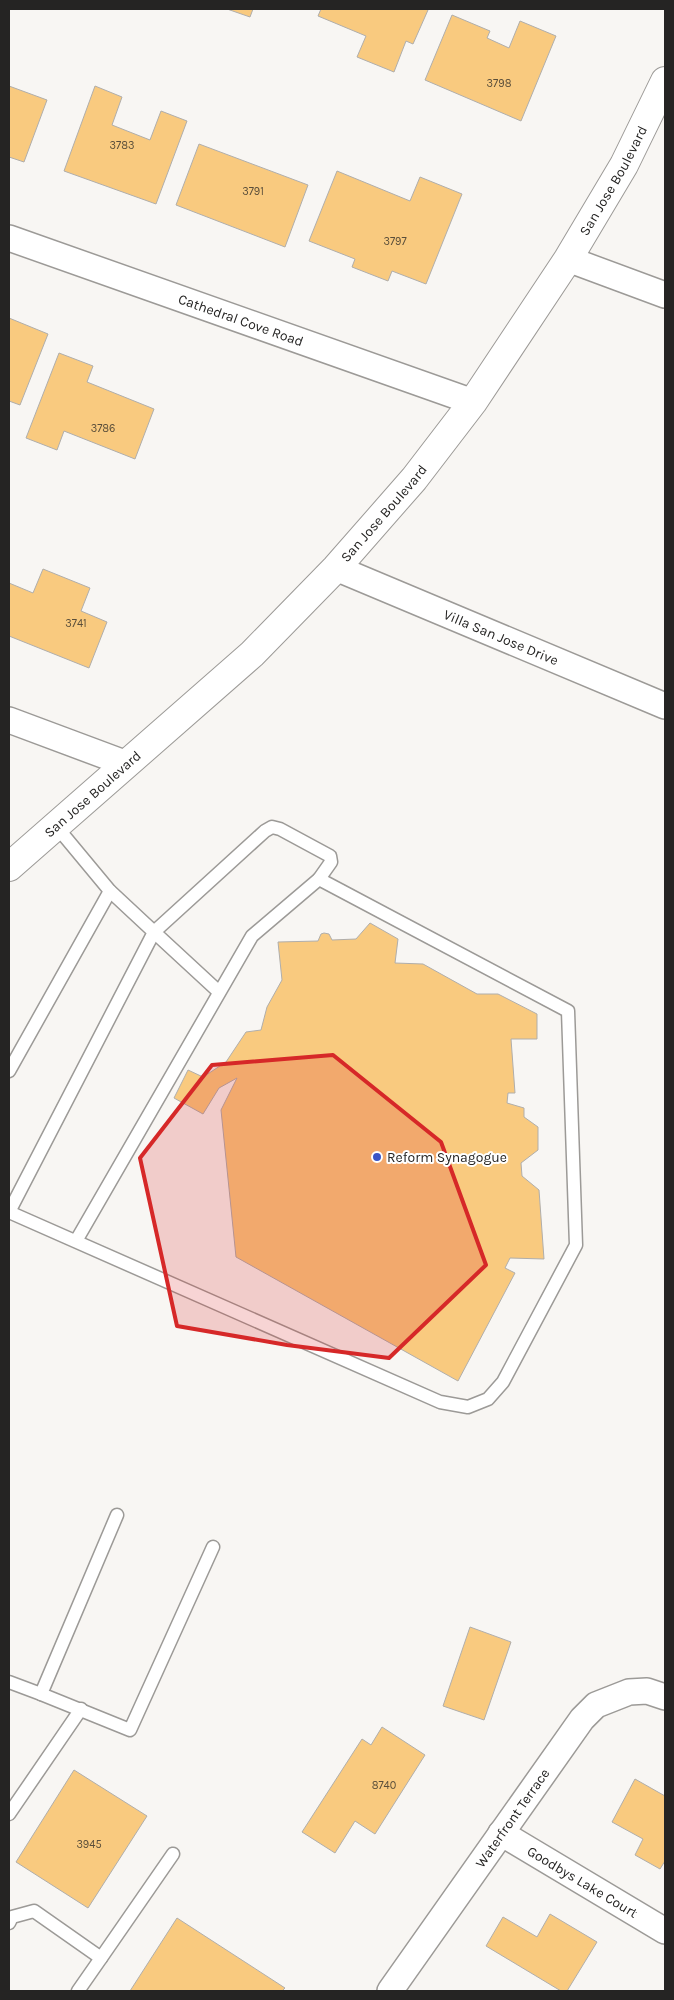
<svg xmlns="http://www.w3.org/2000/svg" width="674" height="2000" viewBox="0 0 674 2000" font-family="Karla,sans-serif">
<style>
.building{fill:#f9ca7f;stroke:#b0aeab}
.lines{fill:none;stroke-linecap:round;stroke-linejoin:round}
.lane-casing{stroke:#9c9a97;stroke-width:15}
.street-casing{stroke:#9c9a97;stroke-width:28}
.primary-casing{stroke:#9c9a97;stroke-width:30}
.lane{stroke:#fff;stroke-width:12}
.street{stroke:#fff;stroke-width:25}
.primary{stroke:#fff;stroke-width:28}
.marked{fill:#d62828;fill-opacity:0.2;stroke:#d62828;stroke-width:4;stroke-linejoin:round}
.poi-dot{fill:#3a54c6;stroke:#fff;stroke-width:2}
.labels{text-anchor:middle;dominant-baseline:central;stroke-width:4;stroke-linejoin:round;paint-order:stroke}
.number-label{font-size:11px;fill:#5a4e3a}
.street-label{font-size:14px;fill:#252423;stroke:#fff}
.poi-label{font-size:14px;fill:#252423;stroke:#fff;text-anchor:start}
</style>
<rect width="100%" height="100%" fill="#f8f6f3"/>
<g class="building">
<polygon points="227,9 253,9 250,17"/>
<polygon points="321,9 426,9 428,10 413,44 406,41 394,72 357,57 366,36 318,16"/>
<polygon points="452,15 490,31 487,38 509,48 520,21 556,36 521,121 425,80"/>
<polygon points="9,86 47,100 24,162 9,157"/>
<polygon points="95,86 122,97 112,125 150,140 161,111 187,121 156,204 64,171"/>
<polygon points="199,144 308,185 285,247 176,205"/>
<polygon points="337,171 410,201 420,177 462,194 426,284 392,271 388,281 352,267 355,259 309,241"/>
<polygon points="9,318 48,334 20,405 9,401"/>
<polygon points="59,353 93,366 87,382 154,409 135,459 64,431 57,450 26,438"/>
<polygon points="43,569 90,588 81,611 107,622 89,668 9,636 9,583 33,593"/>
<polygon points="370,923 398,939 395,963 423,964 477,994 498,994 537,1014 537,1039 511,1039 515,1093 508,1093 507,1103 524,1108 524,1117 538,1127 538,1150 521,1163 522,1176 539,1190 544,1259 510,1258 505,1268 515,1273 458,1381 236,1257 221,1110 237,1078 219,1088 203,1114 174,1098 188,1070 203,1077 226,1062 246,1032 261,1030 267,1007 282,980 278,942 318,941 321,934 324,933 329,934 332,940 356,939"/>
<polygon points="470,1627 511,1642 484,1720 443,1706"/>
<polygon points="382,1727 425,1755 375,1834 355,1821 335,1853 302,1832 362,1739 371,1745"/>
<polygon points="74,1770 147,1816 88,1908 16,1862"/>
<polygon points="635,1779 665,1796 665,1861 660,1869 635,1855 643,1839 612,1822"/>
<polygon points="550,1914 597,1942 567,1991 561,1991 486,1946 503,1917 537,1937"/>
<polygon points="177,1918 285,1988 282,1991 130,1991"/>
</g>
<g class="lines">
<g class="lane-casing">
<g id="lane">
<polyline points="219,992 154,932 265,831 272,827 280,829 330,856 331,862 319,879"/>
<polyline points="9,1071 110,891"/>
<polyline points="9,1212 440,1402 468,1407 488,1399 503,1382 576,1245 568,1011 319,879 252,936 76,1241"/>
<polyline points="9,1212 154,932 110,891 56,826"/>
<polyline points="117,1515 41,1694 130,1730 213,1547"/>
<polyline points="9,1682 41,1694"/>
<polyline points="9,1814 81,1709"/>
<polyline points="9,1923 12,1917 34,1911 101,1958 173,1854"/>
<polyline points="78,1991 101,1958"/>
</g>
</g>
<g class="street-casing">
<g id="street">
<path id="s1" d="M9,238L473,402"/>
<polyline points="568,259 665,295"/>
<path id="s2" d="M336,568L665,706"/>
<polyline points="9,720 127,764"/>
<path id="s3" d="M501,1833L665,1931"/>
<path id="s4" d="M390,1991L582,1719L596,1705L629,1692L647,1691L665,1697"/>
</g>
</g>
<g class="primary-casing">
<g id="primary">
<path id="s5" d="M9,867L252,654L336,568L414,479L473,402L568,259L624,165L665,81"/>
</g>
</g>
<use href="#lane" class="lane"/>
<use href="#street" class="street"/>
<use href="#primary" class="primary"/>
</g>
<path class="marked" d="M333,1055L441,1142L486,1265L389,1358L287,1345L177,1326L140,1158L212,1065Z"/>
<circle class="poi-dot" cx="377" cy="1157" r="5"/>
<g class="labels">
<g class="number-label">
<text x="499" y="83">3798</text>
<text x="122" y="145">3783</text>
<text x="253" y="191">3791</text>
<text x="395" y="241">3797</text>
<text x="103" y="428">3786</text>
<text x="76" y="623">3741</text>
<text x="384" y="1785">8740</text>
<text x="89" y="1844">3945</text>
</g>
<g class="street-label">
<text stroke="none"><textPath href="#s5" startOffset="921">San Jose Boulevard</textPath></text>
<text stroke="none"><textPath href="#s1" startOffset="246">Cathedral Cove Road</textPath></text>
<text stroke="none"><textPath href="#s5" startOffset="516">San Jose Boulevard</textPath></text>
<text stroke="none"><textPath href="#s2" startOffset="179">Villa San Jose Drive</textPath></text>
<text stroke="none"><textPath href="#s5" startOffset="111">San Jose Boulevard</textPath></text>
<text stroke="none"><textPath href="#s4" startOffset="212">Waterfront Terrace</textPath></text>
<text stroke="none"><textPath href="#s3" startOffset="95">Goodbys Lake Court</textPath></text>
</g>
<g class="poi-label">
<text x="387" y="1157">Reform Synagogue</text>
</g>
</g>
<rect width="674" height="2000" fill="none" stroke="#252423" stroke-width="20"/>
</svg>
